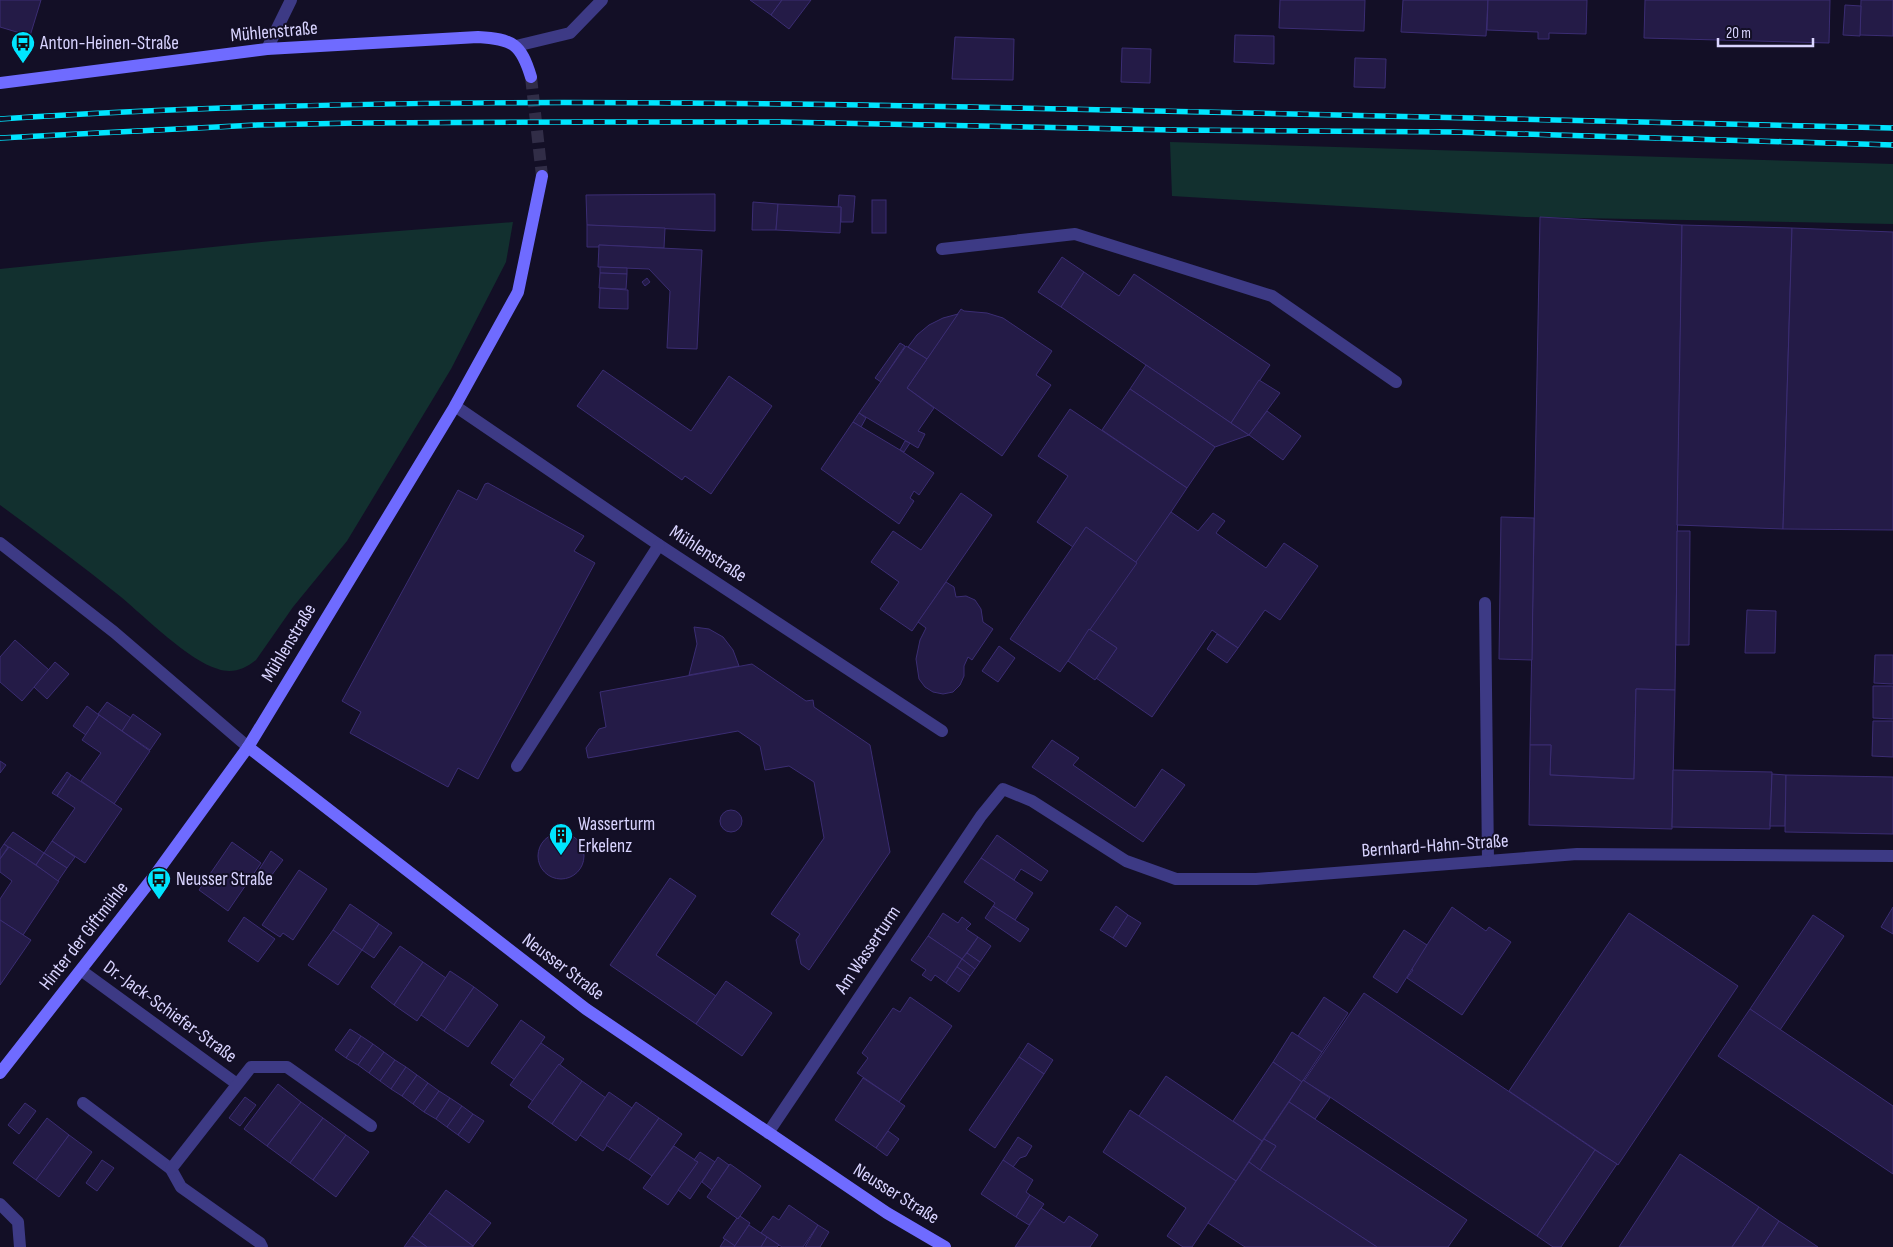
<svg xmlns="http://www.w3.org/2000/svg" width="1893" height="1247" viewBox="0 0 1893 1247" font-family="'Sofia Sans Condensed',sans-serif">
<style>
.green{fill:#12302f}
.building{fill:#241b47;stroke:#3b2d73}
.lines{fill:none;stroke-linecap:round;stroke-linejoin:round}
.secondary-tunnel{stroke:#312d47;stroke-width:12;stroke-dasharray:12 6;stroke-linecap:butt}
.lane{stroke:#3d3a85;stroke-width:12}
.street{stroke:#3d3a85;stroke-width:12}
.secondary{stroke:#6f6bff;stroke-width:12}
.rail-casing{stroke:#00e5ff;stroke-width:5.5}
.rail{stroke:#130f26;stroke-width:4;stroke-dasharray:11;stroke-linecap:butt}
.labels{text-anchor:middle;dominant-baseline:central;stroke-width:4;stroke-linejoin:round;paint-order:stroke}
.street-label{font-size:19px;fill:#d9d4ff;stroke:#130f26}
.poi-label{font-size:19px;fill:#d9d4ff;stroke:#130f26;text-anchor:start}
</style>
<rect width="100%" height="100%" fill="#130f26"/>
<g class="green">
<polygon points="1170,142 1893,164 1893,224 1525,217 1172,196"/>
<path d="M513,222L506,262L451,369L347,541L293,607L256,660C245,669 232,674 218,669C189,661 145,617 121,597C81,565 41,535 0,505V269L271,241Z"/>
</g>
<g class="building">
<polygon points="0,0 41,0 30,36 0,27"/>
<polygon points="750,0 782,0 771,15"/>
<polygon points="782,0 811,0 789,29 771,15"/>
<polygon points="1280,0 1365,0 1364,31 1279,28"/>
<polygon points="1403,0 1488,0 1486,36 1401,32"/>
<polygon points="1488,0 1587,0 1586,34 1549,33 1549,39 1538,39 1538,32 1487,30"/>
<polygon points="1645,0 1830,0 1829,43 1644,38"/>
<polygon points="1861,0 1893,0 1893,36 1860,35"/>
<polygon points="1845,5 1861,6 1860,36 1843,35"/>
<polygon points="1235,35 1274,36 1274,64 1234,62"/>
<polygon points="955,37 1014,39 1013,80 952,79"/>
<polygon points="1122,48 1151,49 1150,83 1121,82"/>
<polygon points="1355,58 1386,59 1385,88 1354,87"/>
<polygon points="715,194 715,231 587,225 586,195"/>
<polygon points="839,195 855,196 853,222 841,222 841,207 838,208"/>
<rect x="872" y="200" width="14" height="33"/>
<polygon points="753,202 778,204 776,230 752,230"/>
<polygon points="778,204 841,207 840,233 776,230"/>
<polygon points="1540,217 1682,225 1675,690 1636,689 1634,779 1550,775 1551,745 1530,745"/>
<polygon points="587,225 665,228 664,248 599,245 599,247 587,247"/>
<polygon points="1682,225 1792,228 1783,529 1677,525"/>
<polygon points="1792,228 1893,232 1893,530 1783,529"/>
<polygon points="599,245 702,250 697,349 667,348 670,291 649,269 598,267"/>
<polygon points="1062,257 1084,272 1061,307 1038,292"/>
<polygon points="600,267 627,268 627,274 600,273"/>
<polygon points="1084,272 1119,296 1134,274 1270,365 1231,423 1061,307"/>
<polygon points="600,273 627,274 626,289 599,288"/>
<polygon points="647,278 650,282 645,286 642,282"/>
<polygon points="600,288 628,290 628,309 599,308"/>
<polygon points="961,309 964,311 987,313 1003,318 1052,351 1036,375 1051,385 1002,456 907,388"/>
<polygon points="958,314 927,359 908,347 917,335 929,325 943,318"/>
<polygon points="900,343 905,346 881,382 875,378"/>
<polygon points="906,346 927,359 907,388 934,408 918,431 925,434 918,448 859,413"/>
<polygon points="1146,365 1231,423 1249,435 1215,447 1130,389"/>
<polygon points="603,370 691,431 729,376 772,406 711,494 685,476 682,480 577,406"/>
<polygon points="1259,380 1280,393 1249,435 1231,423"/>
<polygon points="1130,389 1215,447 1187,488 1102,430"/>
<polygon points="1070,409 1187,488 1137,563 1086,527 1073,547 1037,522 1068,476 1038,456"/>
<polygon points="1267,411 1301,436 1283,460 1249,435"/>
<polygon points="859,413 866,418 861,427 853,422"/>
<polygon points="853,422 900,450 934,473 919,495 914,491 910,498 914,501 899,524 821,469"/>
<polygon points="905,441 910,443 904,452 900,450"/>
<polygon points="488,483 584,536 574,551 595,563 478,779 458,768 448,787 350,733 361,712 342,701 458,490 477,500 485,484"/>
<polygon points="961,493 992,515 912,631 880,609 899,582 871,562 893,531 921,550"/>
<polygon points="1171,512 1198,531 1213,513 1225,521 1216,533 1266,568 1284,543 1318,566 1280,620 1265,610 1238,648 1212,630 1152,717 1096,678 1117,648 1089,629"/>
<polygon points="1501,517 1534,518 1532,660 1499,659"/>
<polygon points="1086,527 1137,563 1060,672 1010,639"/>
<polygon points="1677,531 1690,531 1689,645 1676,645"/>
<polygon points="946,582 954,587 956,597 966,596 975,600 981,609 983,622 993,629 972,660 968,657 964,666 964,676 960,685 953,692 943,694 933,692 925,687 919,679 916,659 920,640 926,628 918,622"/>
<polygon points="1747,610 1776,611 1775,653 1745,653"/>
<polygon points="694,627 709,629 723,637 733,650 739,666 689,675 697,644"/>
<polygon points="1089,629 1117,648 1095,680 1068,661"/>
<polygon points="1217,634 1238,648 1227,663 1207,649"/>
<polygon points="15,640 49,670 22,701 0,682 0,657"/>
<polygon points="999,646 1015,658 998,682 982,671"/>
<polygon points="1875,655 1893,655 1893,684 1874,683"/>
<polygon points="55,662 69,674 47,699 34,687"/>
<polygon points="752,664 806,701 813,700 814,707 870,745 890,852 809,970 801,964 796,940 800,934 771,914 824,838 814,782 789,766 765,770 760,746 738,731 588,758 586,748 599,729 606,727 600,692"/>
<polygon points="1873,686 1893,686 1893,719 1873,718"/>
<polygon points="1636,689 1675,690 1672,829 1529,825 1530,745 1551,745 1550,775 1634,779"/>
<polygon points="107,702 131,718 122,731 98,714"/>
<polygon points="87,706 99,715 86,735 73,726"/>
<polygon points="133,714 161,734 150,750 122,731"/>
<polygon points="99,715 150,751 114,804 81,781 101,753 82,740"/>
<polygon points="1873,721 1893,721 1893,757 1872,756"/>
<polygon points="1052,740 1079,758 1073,765 1135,808 1162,769 1185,785 1143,842 1032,767"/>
<polygon points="0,761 6,765 0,773"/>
<polygon points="1673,770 1772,772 1770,829 1672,827"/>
<polygon points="67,772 71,775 57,796 52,793"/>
<polygon points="1772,774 1786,775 1785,826 1770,826"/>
<polygon points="71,775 122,809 85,863 52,841 75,808 57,796"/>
<polygon points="1786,775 1893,777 1893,834 1785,832"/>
<circle cx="731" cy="821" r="11"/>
<polygon points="13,832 44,853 36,865 4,844"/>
<circle cx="561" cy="856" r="23"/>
<polygon points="997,835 1048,871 1041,881 1021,869 1014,880 981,858"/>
<polygon points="52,841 75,857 67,868 44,853"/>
<polygon points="232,842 261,863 228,911 199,890"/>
<polygon points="4,844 8,847 0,859 0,850"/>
<polygon points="9,847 59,881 23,935 0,920 0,899 12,881 0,872 0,859"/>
<polygon points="271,851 283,860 268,880 257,873"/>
<polygon points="44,853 67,868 58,881 36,865"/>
<polygon points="981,858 1033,893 1015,920 993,906 995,903 964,882"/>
<polygon points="299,870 327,889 293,940 283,933 280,937 262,925"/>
<polygon points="670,878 696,896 656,955 716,996 696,1024 610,965"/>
<polygon points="350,904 379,924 362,950 333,930"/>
<polygon points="993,906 1029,929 1020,942 985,918"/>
<polygon points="1116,906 1128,915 1113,938 1100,930"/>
<polygon points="1452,907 1486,931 1489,927 1511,942 1462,1015 1407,978 1413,970 1411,969"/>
<polygon points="1893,907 1893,934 1881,927"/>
<polygon points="943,913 958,923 962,917 971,924 966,929 978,937 962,959 928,936"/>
<polygon points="1629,913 1738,986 1618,1165 1509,1091"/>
<polygon points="1128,915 1141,923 1126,947 1113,938"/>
<polygon points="1813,915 1844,936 1780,1030 1750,1009"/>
<polygon points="244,917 275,939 258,962 228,941"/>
<polygon points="0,920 31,940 0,985"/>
<polygon points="379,924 392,933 374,958 362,950"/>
<polygon points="333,930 362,950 338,985 308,965"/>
<polygon points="1404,930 1427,945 1397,993 1373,977"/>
<polygon points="928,936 962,959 946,983 935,975 931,981 922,975 926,970 911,960"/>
<polygon points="978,937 991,946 980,962 967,953"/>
<polygon points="400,946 423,962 394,1005 371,987"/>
<polygon points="967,953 980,962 975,969 962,959"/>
<polygon points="962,959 975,969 970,976 957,967"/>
<polygon points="423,962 446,978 417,1021 394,1005"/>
<polygon points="957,967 970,976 959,992 946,983"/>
<polygon points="450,971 474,987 444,1031 421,1015"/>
<polygon points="726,981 772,1013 742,1056 696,1024"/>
<polygon points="474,987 498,1005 468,1047 444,1031"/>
<polygon points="1364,993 1595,1150 1537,1236 1330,1097 1304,1081"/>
<polygon points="910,997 952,1026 899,1102 857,1073 868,1058 862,1053 893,1008 900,1012"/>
<polygon points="1324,997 1348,1013 1322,1052 1298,1036"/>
<polygon points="1750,1009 1893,1106 1893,1174 1718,1056"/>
<polygon points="521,1020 545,1037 515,1080 491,1063"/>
<polygon points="350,1029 361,1036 346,1058 335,1050"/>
<polygon points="1292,1032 1322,1052 1302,1082 1273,1062"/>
<polygon points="361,1036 373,1044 358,1065 346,1058"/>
<polygon points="541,1043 564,1059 533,1101 510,1085"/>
<polygon points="1028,1043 1053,1060 1044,1074 1019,1057"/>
<polygon points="373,1044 384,1052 369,1073 358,1065"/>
<polygon points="384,1052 395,1060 380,1081 369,1073"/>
<polygon points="1019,1057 1044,1074 995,1148 969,1130"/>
<polygon points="395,1060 406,1067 391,1089 380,1081"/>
<polygon points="1273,1062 1302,1082 1262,1141 1233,1121"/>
<polygon points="559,1064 582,1081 552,1124 528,1107"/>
<polygon points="406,1067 417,1075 402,1096 391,1089"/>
<polygon points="417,1075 428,1083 413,1104 402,1096"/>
<polygon points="1166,1076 1262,1141 1236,1181 1139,1116"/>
<polygon points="863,1078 905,1106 876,1148 835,1120"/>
<polygon points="1303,1080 1330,1098 1315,1119 1289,1102"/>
<polygon points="582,1081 606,1098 576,1141 552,1124"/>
<polygon points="428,1083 439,1091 424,1112 413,1104"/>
<polygon points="278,1084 301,1102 267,1146 244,1129"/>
<polygon points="439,1091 450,1098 436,1119 424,1112"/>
<polygon points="609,1092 632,1108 603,1151 580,1135"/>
<polygon points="245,1097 256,1105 240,1126 229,1118"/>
<polygon points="450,1098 462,1106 447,1127 436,1119"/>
<polygon points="301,1102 323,1118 290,1163 267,1146"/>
<polygon points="636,1102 659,1118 629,1160 606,1145"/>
<polygon points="1289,1102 1467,1220 1448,1247 1377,1247 1260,1170 1276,1146 1264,1139"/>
<polygon points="25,1103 36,1111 19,1134 8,1125"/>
<polygon points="462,1106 473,1114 458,1135 447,1127"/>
<polygon points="1130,1110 1236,1181 1192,1247 1183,1247 1167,1236 1186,1208 1103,1152"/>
<polygon points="473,1114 484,1121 469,1143 458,1135"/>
<polygon points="47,1118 69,1135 36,1180 13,1163"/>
<polygon points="323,1118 346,1135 313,1180 290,1163"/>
<polygon points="659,1118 682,1134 652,1176 629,1160"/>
<polygon points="888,1131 899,1139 887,1156 876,1148"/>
<polygon points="69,1135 92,1152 59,1197 36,1180"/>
<polygon points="346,1135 369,1152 336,1197 313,1180"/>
<polygon points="1018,1137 1032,1146 1026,1156 1020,1158 1013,1167 1003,1160"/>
<polygon points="1264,1139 1276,1146 1260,1170 1249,1162"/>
<polygon points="674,1146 698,1162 668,1205 643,1188"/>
<polygon points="1595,1150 1617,1164 1561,1247 1553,1247 1537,1236"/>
<polygon points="700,1152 715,1162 690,1199 678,1190 698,1162 694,1160"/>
<polygon points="1680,1154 1759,1207 1732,1247 1619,1247"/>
<polygon points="718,1157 729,1165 712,1190 702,1182"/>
<polygon points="102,1160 114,1168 97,1191 86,1183"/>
<polygon points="1003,1160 1033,1180 1026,1192 1030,1195 1016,1217 981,1194"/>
<polygon points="1249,1162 1260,1170 1377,1247 1245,1247 1208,1223"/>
<polygon points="730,1164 761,1186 738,1219 707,1197"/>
<polygon points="446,1190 491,1223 473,1246 429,1213"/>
<polygon points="1030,1195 1044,1204 1029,1225 1016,1217"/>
<polygon points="789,1205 818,1225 803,1247 782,1247 761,1233 773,1216 779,1220"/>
<polygon points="1759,1207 1779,1221 1762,1247 1732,1247"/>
<polygon points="1041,1208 1064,1223 1069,1216 1098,1235 1090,1247 1015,1247"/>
<polygon points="429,1213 473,1246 473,1247 427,1247 412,1236"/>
<polygon points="740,1216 750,1223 735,1246 723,1238 737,1218 738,1219"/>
<polygon points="1779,1221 1818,1247 1762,1247"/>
<polygon points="749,1225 767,1237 761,1247 734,1247"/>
<polygon points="818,1225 829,1232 820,1247 805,1247"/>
<polygon points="412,1236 427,1247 404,1247"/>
<polygon points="767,1237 779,1245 777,1247 761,1247"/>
<polygon points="725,1239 735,1246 734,1247 720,1247"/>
</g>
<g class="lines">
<polyline class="secondary-tunnel" points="531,77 542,176"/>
<g class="lane">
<polyline points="942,249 1075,234 1272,296 1396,382"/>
<polyline points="455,406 659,545 942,731"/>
<polyline points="1485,603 1488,861"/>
<polyline points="517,766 659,545"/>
<polyline points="0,1204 18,1222 20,1247"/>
</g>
<g class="street">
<polyline points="516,46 570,33 602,0"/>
<polyline points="267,49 291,0"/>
<polyline points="0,543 114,632 248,747"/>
<polyline points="82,971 237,1084"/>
<polyline points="83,1103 171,1169 181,1187 260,1243 262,1247"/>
<polyline points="768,1133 981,816 1003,789 1032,801 1126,861 1176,879 1256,879 1577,854 1893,856"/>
<polyline points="171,1169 251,1067 287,1067 371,1126"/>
</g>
<g class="secondary">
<path d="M0,83L267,49L478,37C513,39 521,44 531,77"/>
<polyline points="248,747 586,1009 887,1213 945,1247"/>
<polyline points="0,1073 155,875 248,747 298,665 455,406 518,292 542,176"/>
</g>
<g class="rail-casing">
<g id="rail">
<path d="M0,119C323,98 647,101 970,107C1278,113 1585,121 1893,128"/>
<polyline points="0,138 257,125 357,123 598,122 781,122 1173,130 1453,132 1893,145"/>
</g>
</g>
<use href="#rail" class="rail"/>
</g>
<defs>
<g id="bus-pin" transform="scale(1.25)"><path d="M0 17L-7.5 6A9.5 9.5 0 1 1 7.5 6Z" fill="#00e5ff" stroke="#130f26"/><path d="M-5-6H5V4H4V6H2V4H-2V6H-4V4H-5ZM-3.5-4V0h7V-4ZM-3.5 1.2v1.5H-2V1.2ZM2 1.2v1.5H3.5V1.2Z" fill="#111"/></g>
<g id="building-pin" transform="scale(1.25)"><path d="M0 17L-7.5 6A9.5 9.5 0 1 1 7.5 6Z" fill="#00e5ff" stroke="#130f26"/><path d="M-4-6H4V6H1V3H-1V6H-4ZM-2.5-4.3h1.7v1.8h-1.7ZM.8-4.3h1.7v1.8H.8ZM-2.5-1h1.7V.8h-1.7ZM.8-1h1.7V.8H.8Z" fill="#111"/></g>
</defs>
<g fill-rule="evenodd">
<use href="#bus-pin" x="23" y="43"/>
<use href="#building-pin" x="561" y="835"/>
<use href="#bus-pin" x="159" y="879"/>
</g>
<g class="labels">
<g class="street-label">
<text transform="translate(274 32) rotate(-5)">Mühlenstraße</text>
<text transform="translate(708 554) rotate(33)">Mühlenstraße</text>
<text transform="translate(289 643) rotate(-59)">Mühlenstraße</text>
<text transform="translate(1435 846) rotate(-4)">Bernhard-Hahn-Straße</text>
<text transform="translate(84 936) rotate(-52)">Hinter der Giftmühle</text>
<text transform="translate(868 950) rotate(-56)">Am Wasserturm</text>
<text transform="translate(563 967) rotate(37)">Neusser Straße</text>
<text transform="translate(170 1012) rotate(36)">Dr.-Jack-Schiefer-Straße</text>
<text transform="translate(896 1194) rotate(32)">Neusser Straße</text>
</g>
<g class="poi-label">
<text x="40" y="43">Anton-Heinen-Straße</text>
<text x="578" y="824">Wasserturm<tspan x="578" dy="22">Erkelenz</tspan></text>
<text x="176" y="879">Neusser Straße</text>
</g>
</g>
<path d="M1718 38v8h95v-8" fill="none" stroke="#d9d4ff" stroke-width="2.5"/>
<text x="1726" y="38" font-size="15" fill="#d9d4ff" stroke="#130f26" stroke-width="4" paint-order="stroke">20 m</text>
</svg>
